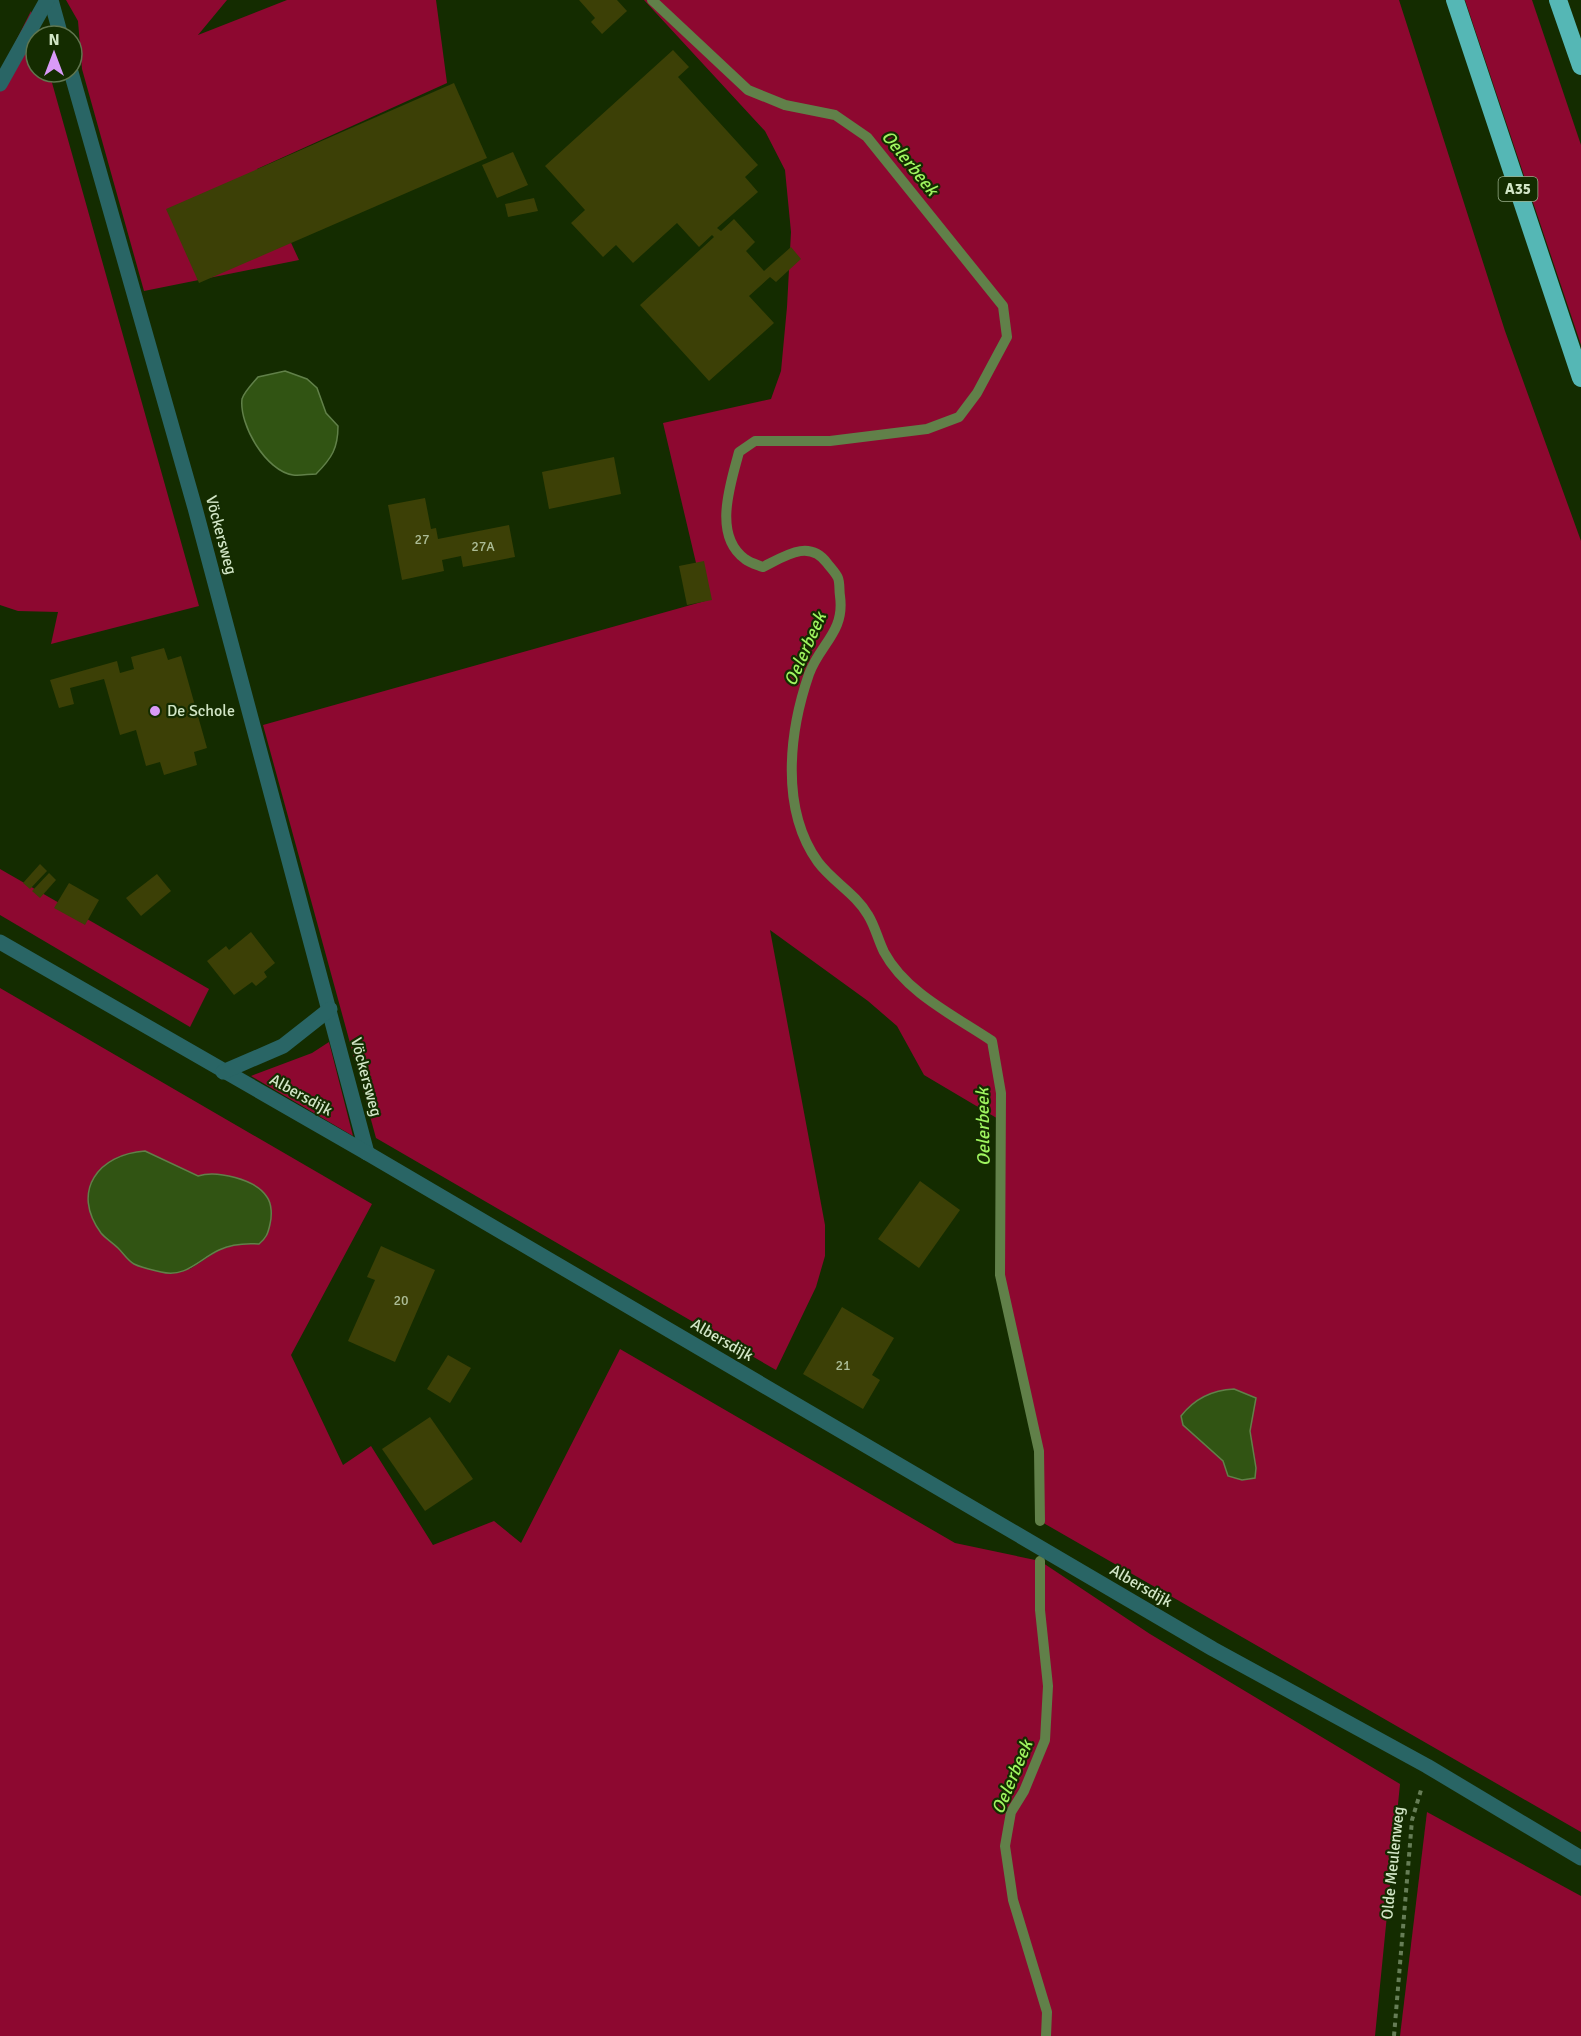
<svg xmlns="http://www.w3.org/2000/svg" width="1581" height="2036" viewBox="0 0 1581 2036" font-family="Signika,sans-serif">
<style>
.green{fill:#8d0830;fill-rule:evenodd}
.water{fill:#315413;stroke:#618049;stroke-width:1.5}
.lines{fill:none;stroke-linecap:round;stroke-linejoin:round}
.stream{stroke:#618049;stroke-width:10}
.building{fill:#3c4006}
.path{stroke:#667d56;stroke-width:4;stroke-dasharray:4.5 4.5;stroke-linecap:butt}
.street{stroke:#296565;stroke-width:15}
.highway{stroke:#55b7b5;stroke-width:18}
.poi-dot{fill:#d99af8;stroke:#142c00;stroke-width:2}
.labels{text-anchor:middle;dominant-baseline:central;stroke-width:4.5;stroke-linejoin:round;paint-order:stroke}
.number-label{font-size:14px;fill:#acbc96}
.shield{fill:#142c00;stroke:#99ae8b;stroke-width:1.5}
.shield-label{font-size:15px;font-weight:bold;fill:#d2e6c6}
.street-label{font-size:16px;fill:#d2e6c6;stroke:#142c00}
.poi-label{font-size:16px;fill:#d2e6c6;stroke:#142c00;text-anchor:start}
.water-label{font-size:18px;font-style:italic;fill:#9ff45f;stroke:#142c00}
</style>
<rect width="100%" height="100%" fill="#142c00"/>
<g class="green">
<polygon points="66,0 227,0 198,35 287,0 436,0 447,83 257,169 299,260 144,291 82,69 78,21"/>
<path d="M644,0H1399L1505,331L1581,541V1832L1040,1521L1039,1451L1000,1275V1120L924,1075L897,1026L868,1001L770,930L825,1225V1256L816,1287L776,1370L376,1138L263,725L705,601L663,423L771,399L781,371L787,307L791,232L785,170L765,131ZM1252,1413L1250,1431L1256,1468L1228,1476L1223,1461L1183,1425Z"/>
<polygon points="1465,0 1532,0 1581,145 1581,345"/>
<polygon points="31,11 39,36 36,36 36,72 49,72 199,606 51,644 58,612 18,611 0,605 0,73"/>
<polygon points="0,869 209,989 190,1027 0,915"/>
<path d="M0,988L372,1204L291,1355L343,1465L371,1446L433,1545L494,1521L521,1543L620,1349L955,1543L1040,1561L1150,1634L1400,1784L1375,2036H0ZM145,1151L198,1176L259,1244L242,1243L219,1250L190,1269L133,1264L123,1252Z"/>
<polygon points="329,1042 353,1136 251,1076 312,1053"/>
<polygon points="1427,1812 1581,1896 1581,2036 1400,2036"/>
</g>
<g class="water">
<path d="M285,371L307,379L317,388L326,413L338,426C338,448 332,458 316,474C309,474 300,476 293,475C266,471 239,425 242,399C244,392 253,383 258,377Z"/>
<path d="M145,1151L198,1176C216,1170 256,1179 267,1197C272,1204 272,1216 270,1224C268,1234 266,1238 259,1244C245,1243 232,1244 219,1250C198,1260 186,1278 161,1272C153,1270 142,1268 134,1264C128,1261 123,1253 118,1248C113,1243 105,1238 101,1233C70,1191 99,1154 145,1151Z"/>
<path d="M1234,1389L1256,1398L1250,1431L1256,1468L1255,1478L1242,1480L1228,1476L1223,1461L1183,1425L1181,1416C1195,1398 1212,1390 1234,1389Z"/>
</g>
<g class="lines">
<g class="stream">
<path d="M652,0L748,90L785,105L835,115L867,137L1003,306L1007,337L977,393L959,417L927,429L830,441H755L739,452C731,483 712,535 745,559C750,563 758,565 763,567C785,556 809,539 827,563C830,567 836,573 838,578C840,583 839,590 840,596C845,632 820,644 809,674C789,732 780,809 818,862C832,881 856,894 868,915C875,926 878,940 884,952C906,993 955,1016 992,1041L1001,1093L1000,1275L1039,1451L1040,1521"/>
<polyline points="1040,1561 1040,1610 1048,1686 1045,1740 1024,1791 1011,1812 1005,1846 1013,1900 1047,2012 1046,2036"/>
</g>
</g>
<g class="building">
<polygon points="579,0 617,0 627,11 602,34 591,22 595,18"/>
<polygon points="673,50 689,67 678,77 758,165 745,177 758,192 717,228 721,231 734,219 755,242 746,251 764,271 791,247 801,259 776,282 770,277 749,296 774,323 709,381 640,305 714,237 712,235 699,247 677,223 633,263 616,245 603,257 571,223 585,210 545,166"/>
<polygon points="454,83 487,158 199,283 166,209"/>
<polygon points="513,152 528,185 497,198 482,165"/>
<polygon points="534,198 538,211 508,217 505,204"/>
<polygon points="614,457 621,494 549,509 542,472"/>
<polygon points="425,498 431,529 436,528 438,539 509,525 515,557 463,567 461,556 442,560 444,571 402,580 388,505"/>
<polygon points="704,561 712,600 687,605 679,566"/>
<polygon points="164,648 168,660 181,656 207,748 194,752 197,765 164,775 160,762 146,766 136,730 120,735 104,679 70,688 74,704 59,708 50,680 117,661 120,673 134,669 131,657"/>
<polygon points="40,864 47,871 30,889 23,883"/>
<polygon points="49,873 56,880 40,898 32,891"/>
<polygon points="157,874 171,891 141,916 126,898"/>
<polygon points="69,883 99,900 85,925 54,908"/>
<polygon points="251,932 275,963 264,972 267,977 256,986 252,982 234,995 207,961 226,946 229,950"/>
<polygon points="920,1181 960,1210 919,1268 878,1239"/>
<polygon points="381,1246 435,1270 395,1362 348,1341 375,1280 367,1277"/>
<polygon points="842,1307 894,1338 872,1375 880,1380 863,1409 803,1374"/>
<polygon points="448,1355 471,1368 450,1403 427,1389"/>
<polygon points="430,1417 473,1479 425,1511 382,1449"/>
</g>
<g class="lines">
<polyline class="path" points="1394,2036 1412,1820 1421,1790"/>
<g class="street">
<polyline points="51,0 61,36"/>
<polyline points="71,72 195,508 367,1153"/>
<polyline points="0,84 47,0"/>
<polyline points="0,942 367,1153 1213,1649 1427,1766 1581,1858"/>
<polyline points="223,1072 283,1046 330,1009"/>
</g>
<g class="highway">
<polyline points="1455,0 1581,378"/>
<polyline points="1558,0 1581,66"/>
</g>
</g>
<circle class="poi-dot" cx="155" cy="711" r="6"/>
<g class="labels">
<g class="number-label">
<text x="422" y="539">27</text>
<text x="483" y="546">27A</text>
<text x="401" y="1300">20</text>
<text x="843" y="1365">21</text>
</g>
<rect class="shield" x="1498.5" y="177" width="39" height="24" rx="4.5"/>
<g class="shield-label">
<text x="1518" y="189">A35</text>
</g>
<g class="street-label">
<text transform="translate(221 535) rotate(75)">Vöckersweg</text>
<text transform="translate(366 1077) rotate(75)">Vöckersweg</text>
<text transform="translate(301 1095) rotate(29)">Albersdijk</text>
<text transform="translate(722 1340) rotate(30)">Albersdijk</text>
<text transform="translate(1141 1586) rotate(30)">Albersdijk</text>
<text transform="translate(1393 1863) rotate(-84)">Olde Meulenweg</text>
</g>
<g class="poi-label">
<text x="167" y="711">De Schole</text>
</g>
<g class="water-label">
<text transform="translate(910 163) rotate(51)">Oelerbeek</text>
<text transform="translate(805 649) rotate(-66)">Oelerbeek</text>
<text transform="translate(983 1127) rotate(-91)">Oelerbeek</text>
<text transform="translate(1012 1777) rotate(-67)">Oelerbeek</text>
</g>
</g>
<g transform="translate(54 54)"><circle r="28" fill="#142c00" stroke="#60764f" stroke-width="1.5"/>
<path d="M0-4.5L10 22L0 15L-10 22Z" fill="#d99af8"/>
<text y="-9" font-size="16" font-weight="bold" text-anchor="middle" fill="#d2e6c6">N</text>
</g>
</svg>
